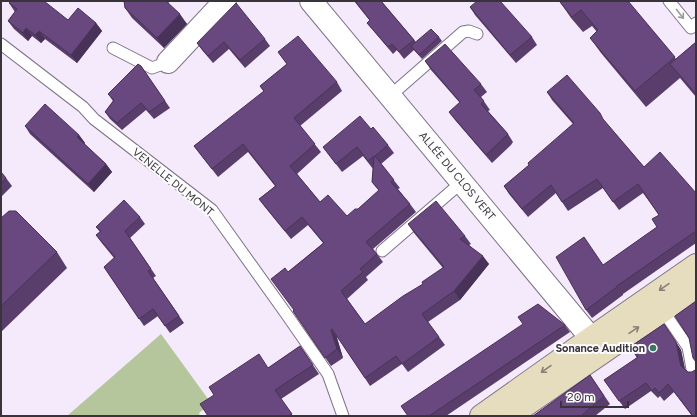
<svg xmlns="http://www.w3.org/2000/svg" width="697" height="417" viewBox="0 0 697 417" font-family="Figtree,sans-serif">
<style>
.green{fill:#b6c69c}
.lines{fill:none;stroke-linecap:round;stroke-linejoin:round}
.service-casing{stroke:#7f7387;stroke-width:13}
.minor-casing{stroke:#7f7387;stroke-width:24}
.secondary-casing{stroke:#7f7387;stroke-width:24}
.service{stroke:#fff;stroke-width:11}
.minor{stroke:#fff;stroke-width:22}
.secondary{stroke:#e6dcbe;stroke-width:22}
.wall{fill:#593e6c}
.shaded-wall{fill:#493258}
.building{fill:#68487e;stroke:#493258}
.oneway{stroke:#9c9a9e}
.oneway2{stroke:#878076}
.poi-dot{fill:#3a7763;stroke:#fcfcfc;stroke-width:1.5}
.labels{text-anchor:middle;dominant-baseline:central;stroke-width:4;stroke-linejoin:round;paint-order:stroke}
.street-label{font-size:11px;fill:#39343c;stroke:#fcfcfc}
.poi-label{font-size:11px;font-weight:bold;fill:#39343c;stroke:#fcfcfc;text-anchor:end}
</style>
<rect width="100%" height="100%" fill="#f4eafc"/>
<polygon class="green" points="161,334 211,403 199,413 200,416 67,416"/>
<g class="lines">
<g class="service-casing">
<g id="service">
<polyline points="669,1 691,28 696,23"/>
<polyline points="1,44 83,107 94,119 212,210 287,315 328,374 343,416"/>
<polyline points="113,48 152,68 168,62"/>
<polyline points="390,96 463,32 469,31 477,34"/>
<polyline points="382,251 462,182"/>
<polyline points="663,311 688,347 692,369 696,373"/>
</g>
</g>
<g class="minor-casing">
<g id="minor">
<polyline points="311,1 591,338 601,353"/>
<polyline points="168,62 225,1"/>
</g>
</g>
<g class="secondary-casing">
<g id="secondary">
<polyline points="481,416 591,338 696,265"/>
<polyline points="510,416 696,288"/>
</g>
</g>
<use href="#service" class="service"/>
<use href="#minor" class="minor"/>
<use href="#secondary" class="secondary"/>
</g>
<g class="wall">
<polygon points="124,1 171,1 168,3 187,24 164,48 132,18 125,8"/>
<polygon points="354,1 381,1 416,42 439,37 442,41 422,59 414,50 404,59 397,50 393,54 372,29 367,23 370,21"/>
<polygon points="628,1 676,59 696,42 696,97 680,78 646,107 601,53 590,38 597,32 592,26 583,32 571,18 560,2"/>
<polygon points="9,3 68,20 96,23 102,31 77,63 45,39 41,43 32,36 28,41 14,29 8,21 15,12"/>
<polygon points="470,7 532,37 537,45 516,63 475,15"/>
<polygon points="265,39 270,46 245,68 229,49 213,63 202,50 197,43"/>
<polygon points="278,52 337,82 342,91 300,126 321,152 297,174 320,202 347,216 358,209 379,191 372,182 373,169 363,156 342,172 323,147 371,129 388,145 394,153 381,164 400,188 398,189 410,204 416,212 373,249 377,254 383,262 366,277 368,280 347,299 365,324 423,284 443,268 414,233 408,224 465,236 471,244 469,245 489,264 460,300 428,322 445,345 408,372 402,364 370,386 338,337 337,338 343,358 331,366 293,311 294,310 288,272 323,243 308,225 291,239 265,207 259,199 275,186 248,152 218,177 194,146 264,92 260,86 287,64"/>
<polygon points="425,61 481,84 487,92 481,97 490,110 488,111 508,134 513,142 511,145 492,163 455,120 449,112 460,103 431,70"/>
<polygon points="141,66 170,108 154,119 146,110 122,130 110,119 105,112 113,101 108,94"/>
<polygon points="547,92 606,123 644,167 696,193 696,243 623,294 623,295 592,318 586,310 604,265 657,227 659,215 643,193 619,210 603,188 568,211 556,193 528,217 509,194 504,186 529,165 573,124 552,100"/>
<polygon points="25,126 79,135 85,143 84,144 106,164 112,172 94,192 30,134"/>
<polygon points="1,172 6,178 12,186 1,197"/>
<polygon points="140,217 145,224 130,238 156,276 153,278 184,323 170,333 158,316 144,326 104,267 114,258 101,242 96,235 100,232 96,227"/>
<polygon points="1,218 57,252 67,268 1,332"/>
<polygon points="664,324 681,350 685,369 688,372 692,372 695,370 696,416 692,416 674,392 664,401 660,396 658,398 651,391 625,409 604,380 637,358 630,347"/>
<polygon points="565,325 570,332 446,416 408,416"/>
<polygon points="300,346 319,374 281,399 293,416 208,416 268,368"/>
<polygon points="590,375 610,404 595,416 533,416"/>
</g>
<g class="shaded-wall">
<polygon points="180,14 187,24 164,48 157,38"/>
<polygon points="96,23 102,31 77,63 71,55"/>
<polygon points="26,28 32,36 28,41 23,33"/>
<polygon points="39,31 45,39 41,43 35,35"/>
<polygon points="79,135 85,143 83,145 77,137"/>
<polygon points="106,164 112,172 94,192 88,184"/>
<polygon points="483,256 489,264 460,300 454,291"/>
<polygon points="331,330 337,338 343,358 337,349"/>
<polygon points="676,342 681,350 685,370 681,366 680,362"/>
</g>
<g class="building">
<polygon points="11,1 44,1 68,20 78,8 96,23 71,55 39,31 35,35 26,28 23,33 8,21 17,9 9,3"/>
<polygon points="124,1 166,1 180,14 157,38 125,8"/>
<polygon points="355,1 381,1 414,40 399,52 392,44 388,47 367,23 370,20"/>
<polygon points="477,1 500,1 532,37 510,55 470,7"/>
<polygon points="562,1 628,1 675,57 635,91 590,38 598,30 581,10 572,17 560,2"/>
<polygon points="236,3 265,39 240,60 224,42 208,56 197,43"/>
<polygon points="431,29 439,37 419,55 411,46"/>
<polygon points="298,36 337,82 294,118 315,144 290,166 320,202 328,195 347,216 355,209 358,209 379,190 372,182 374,156 368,161 357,147 336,164 323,147 360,116 371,129 373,127 388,145 375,156 394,180 391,182 410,204 366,242 377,254 360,269 363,272 341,291 365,324 403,296 423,284 422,282 444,267 408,224 436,201 465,236 460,239 483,256 454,291 422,314 439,337 402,364 396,356 365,378 332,329 331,330 337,349 325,358 293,311 294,310 271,279 285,268 288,272 324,243 302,217 285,231 259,199 276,186 243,144 212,169 194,146 264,91 260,86 287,64 278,52"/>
<polygon points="696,42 696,94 670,64"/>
<polygon points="445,44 481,84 474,90 484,101 481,104 508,134 505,137 486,155 449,112 460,102 425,61"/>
<polygon points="138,64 141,66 165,101 149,112 141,103 117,123 105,112 114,100 108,94"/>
<polygon points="567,75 600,113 603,119 644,167 660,152 696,193 696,231 617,286 617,287 586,310 556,257 584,237 603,265 657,227 652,219 659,215 638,184 613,202 597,179 562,202 551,185 522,209 504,186 529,165 528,163 574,123 547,92"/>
<polygon points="45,104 79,135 77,137 106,164 88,184 25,126"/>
<polygon points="1,172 6,178 1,184"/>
<polygon points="124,200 140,217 125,231 151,269 148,271 179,316 165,326 153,309 139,319 104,267 115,257 96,235 101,231 96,227"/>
<polygon points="9,211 16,211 57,252 1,306 1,218"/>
<polygon points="696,301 696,362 693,358 689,338 675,316"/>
<polygon points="538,304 565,325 429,416 408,416 401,406 523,324 518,317"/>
<polygon points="664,324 676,342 680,362 681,366 688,372 692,372 695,370 696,369 696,416 693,416 668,384 659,393 655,388 652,391 646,383 619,401 604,380 638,357 630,347"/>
<polygon points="300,346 313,365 275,390 292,414 289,416 208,416 200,404 214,395 209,387 259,354 268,368"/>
<polygon points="590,375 604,396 581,416 533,416"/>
</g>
<defs><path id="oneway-shaft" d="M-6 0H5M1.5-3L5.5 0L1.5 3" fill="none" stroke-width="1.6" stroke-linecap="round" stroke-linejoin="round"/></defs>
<use class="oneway" href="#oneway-shaft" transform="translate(680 14) rotate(52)"/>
<g class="oneway2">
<use href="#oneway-shaft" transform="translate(664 287) rotate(145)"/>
<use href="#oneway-shaft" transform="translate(634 330) rotate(-34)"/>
<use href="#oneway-shaft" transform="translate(546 369) rotate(145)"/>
</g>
<circle class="poi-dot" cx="653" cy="348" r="4"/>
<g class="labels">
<g class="street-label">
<text transform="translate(457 176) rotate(50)">ALLÉE DU CLOS VERT</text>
<text transform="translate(173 182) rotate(39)">VENELLE DU MONT</text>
</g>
<g class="poi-label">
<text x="645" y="348">Sonance Audition</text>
</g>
</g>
<rect width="697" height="417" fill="none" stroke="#39343c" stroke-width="4"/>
<path d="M561 401v6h67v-6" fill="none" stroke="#39343c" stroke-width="2"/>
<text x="567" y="401" font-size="12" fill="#39343c" stroke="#fcfcfc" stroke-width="3" paint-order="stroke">20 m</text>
</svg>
